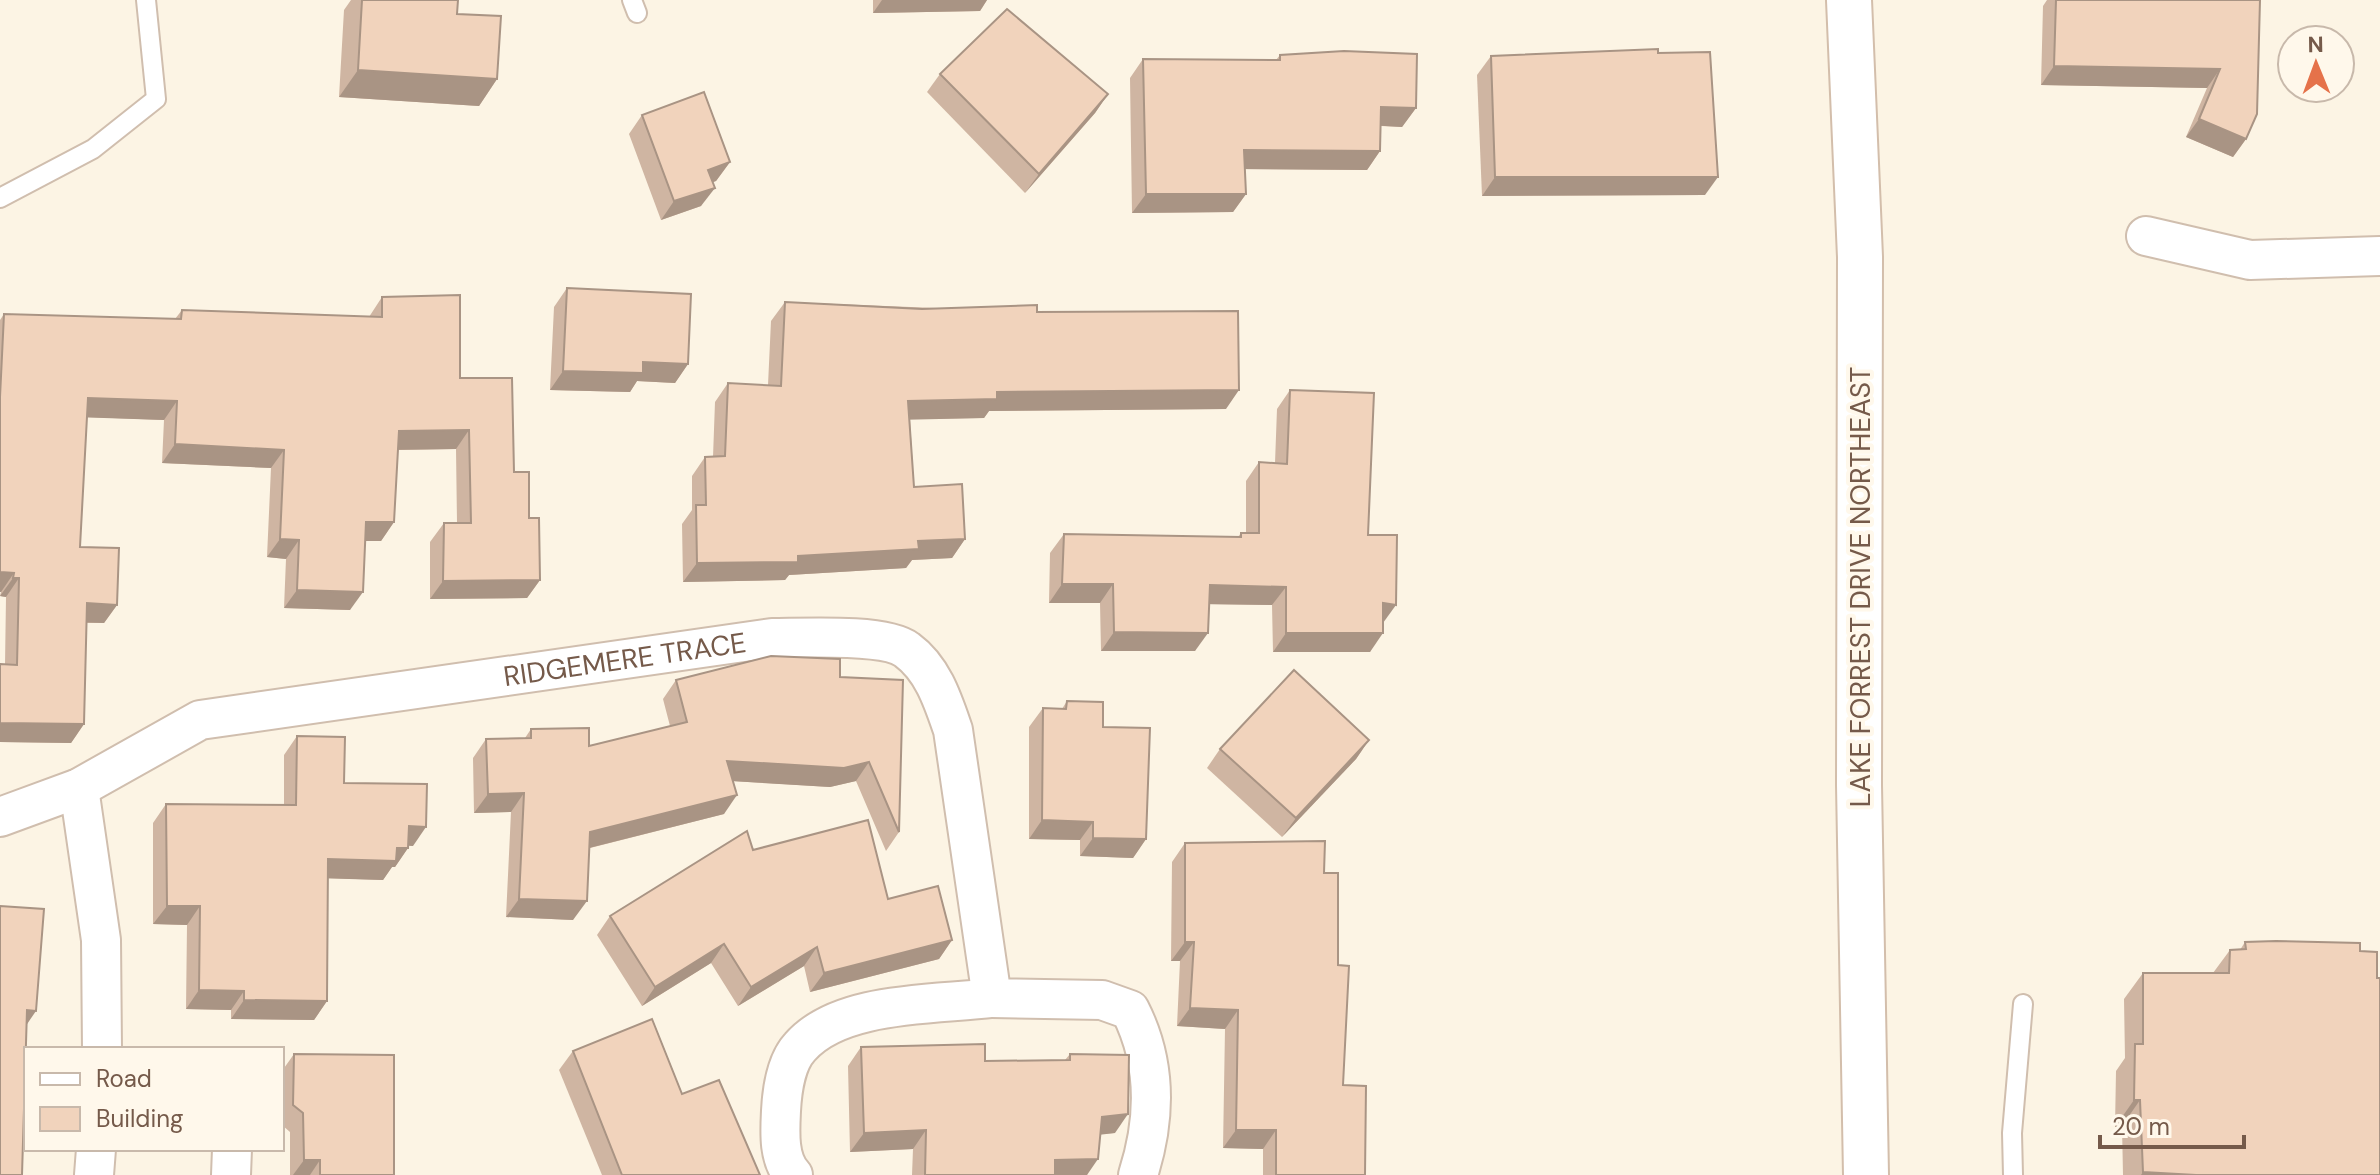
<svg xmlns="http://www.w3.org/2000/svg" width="2380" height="1175" viewBox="0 0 2380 1175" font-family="'DM Sans',sans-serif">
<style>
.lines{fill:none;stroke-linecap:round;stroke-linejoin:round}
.lane-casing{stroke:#d0beae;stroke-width:22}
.street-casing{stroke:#d0beae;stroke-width:42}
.secondary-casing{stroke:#d3beab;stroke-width:48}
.lane{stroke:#fff;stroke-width:18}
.street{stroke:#fff;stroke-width:38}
.secondary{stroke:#fff;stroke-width:44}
.wall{fill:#cfb5a2}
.shaded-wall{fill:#a99484}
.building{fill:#f1d3bc;stroke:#a99484;stroke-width:2}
.labels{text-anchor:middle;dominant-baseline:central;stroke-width:8;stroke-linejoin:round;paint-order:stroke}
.street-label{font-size:28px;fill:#755a4a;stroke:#fff8eb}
</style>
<rect width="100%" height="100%" fill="#fcf4e4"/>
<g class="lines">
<g class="lane-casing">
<g id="lane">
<polyline points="632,0 637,13"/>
<polyline points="0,198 93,149 156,99 146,0"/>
<polyline points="2013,1175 2012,1133 2023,1004"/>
</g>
</g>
<g class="street-casing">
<g id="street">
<polyline points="2146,236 2250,260 2380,256"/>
<polyline points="79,788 101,940 102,1049"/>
<path id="s1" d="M0,817L79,788L200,720L772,638C801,638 885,633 907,650C933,669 943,701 953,730L992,998L1102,1000L1130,1010C1157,1063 1156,1119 1138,1175"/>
<polyline points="94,1175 96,1149"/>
<polyline points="231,1175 232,1149"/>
<path d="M793,1175C778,1159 780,1131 781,1111C782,1091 786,1062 800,1047C840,1001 934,1005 992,998"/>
</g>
</g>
<g class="secondary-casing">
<polyline id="secondary" points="1849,0 1860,257 1859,785 1866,1175"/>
</g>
<use href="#lane" class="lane"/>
<use href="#street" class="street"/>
<use href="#secondary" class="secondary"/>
</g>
<g class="wall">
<polygon points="351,0 458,0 457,14 497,79 479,106 339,97 344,10"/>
<polygon points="873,0 987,0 980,11 873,13"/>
<polygon points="2047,0 2260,0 2246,139 2233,157 2186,137 2207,88 2041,85 2043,6"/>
<polygon points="1658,53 1705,195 1482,196 1477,75 1491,56"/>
<polygon points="1280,55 1416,108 1402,127 1381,126 1380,151 1367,170 1245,169 1246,194 1233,212 1132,213 1130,78 1143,59 1276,60"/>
<polygon points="940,74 1108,94 1095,113 1025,193 927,92"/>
<polygon points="642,115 730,162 716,181 712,182 701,206 661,220 629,134"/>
<polygon points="567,288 688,364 675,383 637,381 630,392 550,390 554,307"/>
<polygon points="382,297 460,378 514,472 529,518 540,580 527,598 430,599 430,542 444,523 457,523 456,449 398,450 394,522 381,541 365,541 350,610 284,608 286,559 267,557 271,468 162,463 164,420 87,417 80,547 117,605 104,623 86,623 84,724 71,743 0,742 0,664 5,665 6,597 0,596 1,592 0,592 0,320 4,314 175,319 182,310 369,317"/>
<polygon points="785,302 1037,312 1226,409 989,411 984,418 910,419 914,487 965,539 952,558 912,560 906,568 789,575 785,580 683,582 682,524 692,510 692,476 705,457 713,457 715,402 728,383 768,385 771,321"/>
<polygon points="1290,390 1368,535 1383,623 1370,652 1273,652 1272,605 1209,604 1195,651 1101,651 1100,603 1049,603 1050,553 1064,534 1238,537 1241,533 1246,533 1246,481 1259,462 1275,463 1277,409"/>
<polygon points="840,677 899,832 886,851 856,781 830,787 733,781 724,814 590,848 573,920 506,917 511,812 474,813 473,758 486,739 525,738 531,729 589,746 670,726 663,699 676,680"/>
<polygon points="1067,701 1103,727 1146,839 1133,858 1080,856 1080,840 1029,839 1029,727 1043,708 1062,709"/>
<polygon points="297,736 344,783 413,846 408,845 408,848 395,867 392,867 383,880 328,878 327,1001 314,1020 231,1019 231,1010 186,1009 187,925 153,924 153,823 166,804 284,805 284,755"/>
<polygon points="1369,740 1356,759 1282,837 1207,768 1220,749"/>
<polygon points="1185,843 1324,873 1338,965 1343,1085 1365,1175 1263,1175 1263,1149 1223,1148 1225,1029 1177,1026 1180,961 1171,961 1172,862"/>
<polygon points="753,850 888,899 952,940 939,959 810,992 804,966 738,1006 711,963 642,1006 597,935 610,916"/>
<polygon points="2245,942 2380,1175 2123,1175 2122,1126 2115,1127 2116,1071 2125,1058 2124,999 2143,973 2213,973 2230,950 2240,950"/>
<polygon points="861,1047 985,1061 1065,1060 1070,1054 1115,1133 1100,1134 1087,1175 912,1175 913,1149 850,1152 848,1066"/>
<polygon points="573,1051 682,1094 760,1175 602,1175 559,1070"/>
<polygon points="294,1054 394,1175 290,1175 290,1132 282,1125 282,1071"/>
</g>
<g class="shaded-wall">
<polygon points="882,0 987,0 980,11 873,13"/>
<polygon points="2054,66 2220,69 2207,88 2041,85"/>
<polygon points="358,70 497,79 479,106 339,97"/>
<polygon points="1108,94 1095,113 1025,193 1039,174"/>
<polygon points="1381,107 1416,108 1402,127 1368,125"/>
<polygon points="2199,119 2246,139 2233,157 2186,137"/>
<polygon points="1244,150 1380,151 1367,170 1231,169"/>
<polygon points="730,162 716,181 695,189 708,170"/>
<polygon points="1495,177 1718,177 1705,195 1482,196"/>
<polygon points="715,188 701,206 661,220 674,201"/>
<polygon points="1146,194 1246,194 1233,212 1132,213"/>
<polygon points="643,362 688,364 675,383 637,381 630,392 550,390 563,371"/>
<polygon points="1239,390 1226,409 989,411 984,418 895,420 908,401 997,392"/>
<polygon points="88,398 177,401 164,420 74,417"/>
<polygon points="469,430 456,449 386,450 399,431"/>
<polygon points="175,444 284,450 271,468 162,463"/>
<polygon points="366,522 394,522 381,541 352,541"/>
<polygon points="280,539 299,540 286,559 267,557"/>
<polygon points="965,539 952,558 912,560 906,568 789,575 785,580 683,582 697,563 918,541"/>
<polygon points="0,572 14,573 1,592 0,592"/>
<polygon points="13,578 19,578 6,597 0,596"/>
<polygon points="540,580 527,598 430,599 443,581"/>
<polygon points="1062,584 1113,584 1100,603 1049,603"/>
<polygon points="1210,585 1286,587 1272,605 1196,604"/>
<polygon points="297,590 363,592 350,610 284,608"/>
<polygon points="87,603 117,605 104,623 73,622"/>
<polygon points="1383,603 1396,605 1383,623"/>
<polygon points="1114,632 1208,633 1195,651 1101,651"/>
<polygon points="1286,633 1383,633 1370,652 1273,652"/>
<polygon points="0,723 84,724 71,743 0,742"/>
<polygon points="1369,740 1356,759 1282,837 1296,818"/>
<polygon points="727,761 869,762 856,781 830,787 714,780"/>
<polygon points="524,793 511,812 474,813 488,794"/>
<polygon points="737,795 724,814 577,851 590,832"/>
<polygon points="1042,820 1093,822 1080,840 1029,839"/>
<polygon points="409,826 426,827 413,846 396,845"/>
<polygon points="1093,838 1146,839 1133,858 1080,856"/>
<polygon points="397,848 408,848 395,867 392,867 383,880 315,878 328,859"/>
<polygon points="519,899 587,901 573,920 506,917"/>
<polygon points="167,906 200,906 187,925 153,924"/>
<polygon points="952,940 939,959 810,992 824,973"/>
<polygon points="1185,942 1194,942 1180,961 1171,961"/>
<polygon points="724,944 711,963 642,1006 655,987"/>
<polygon points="817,947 804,966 738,1006 751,987"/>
<polygon points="199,990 244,991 231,1010 186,1009"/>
<polygon points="244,1000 327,1001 314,1020 231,1019"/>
<polygon points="1190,1008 1238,1010 1225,1029 1177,1026"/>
<polygon points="27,1010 36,1011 23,1030"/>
<polygon points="2134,1100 2140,1100 2122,1126 2115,1127"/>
<polygon points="1128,1114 1115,1133 1089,1136 1102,1117"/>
<polygon points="926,1130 913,1149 850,1152 864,1133"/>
<polygon points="1236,1130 1276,1130 1263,1149 1223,1148"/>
<polygon points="1098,1159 1087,1175 1045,1175 1055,1160"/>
<polygon points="304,1160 320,1160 310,1175 293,1175"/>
<polygon points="2143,1172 2196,1175 2141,1175"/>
</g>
<g class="building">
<polygon points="362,0 458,0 457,14 501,16 497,79 358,70"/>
<polygon points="2056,0 2260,0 2257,114 2246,139 2199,119 2220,69 2054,66"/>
<polygon points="1007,9 1108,94 1039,174 940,74"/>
<polygon points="1658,49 1658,53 1710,52 1718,177 1495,177 1491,56"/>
<polygon points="1344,51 1417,54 1416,108 1381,107 1380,151 1244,150 1246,194 1146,194 1143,59 1280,60 1280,55"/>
<polygon points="704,92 730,162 708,170 715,188 674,201 642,115"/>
<polygon points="567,288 691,294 688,364 643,362 643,373 563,371"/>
<polygon points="460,295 460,378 512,378 514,472 529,472 529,518 539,518 540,580 443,581 444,523 471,523 469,430 399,431 394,522 366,522 363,592 297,590 299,540 280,539 284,450 175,444 177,401 88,398 80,547 119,548 117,605 87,603 84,724 0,723 0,664 17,665 19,578 13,578 14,573 0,572 0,397 4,314 181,319 182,310 382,317 382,297"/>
<polygon points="785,302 922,309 1037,305 1037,312 1238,311 1239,390 997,392 997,399 908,401 914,487 962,484 965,539 918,541 919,549 798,556 798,562 697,563 696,505 706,505 705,457 725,456 728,383 781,386"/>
<polygon points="1290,390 1374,393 1368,535 1397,535 1396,605 1383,603 1383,633 1286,633 1286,587 1210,585 1208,633 1114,632 1113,584 1062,584 1064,534 1241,537 1241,533 1259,533 1259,462 1287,464"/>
<polygon points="771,656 840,659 840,677 903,680 899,832 869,762 844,768 727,761 737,795 590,832 587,901 519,899 524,793 488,794 486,739 531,738 531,729 589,728 589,746 687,722 676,680"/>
<polygon points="1294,670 1369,740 1296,818 1220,749"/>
<polygon points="1067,701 1103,702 1103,727 1150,728 1146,839 1093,838 1093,822 1042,820 1043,708 1066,709"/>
<polygon points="297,736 345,737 344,783 427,784 426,827 409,826 408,848 397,848 396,861 328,859 327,1001 244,1000 244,991 199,990 200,906 167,906 166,804 296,805"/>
<polygon points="868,820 888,899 938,886 952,940 824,973 817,947 751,987 724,944 655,987 610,916 747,831 753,850"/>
<polygon points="1325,841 1324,873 1338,873 1338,965 1349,966 1343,1085 1366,1086 1365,1175 1276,1175 1276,1130 1236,1130 1238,1010 1190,1008 1194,942 1185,942 1185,843"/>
<polygon points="0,906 44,909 36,1011 27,1010 22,1175 0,1175"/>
<polygon points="2276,941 2360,943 2360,951 2377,952 2377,978 2380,978 2380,1175 2196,1175 2143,1172 2140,1100 2134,1100 2135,1044 2143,1044 2143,973 2229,973 2230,950 2246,949 2245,942"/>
<polygon points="652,1019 682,1094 719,1080 760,1175 622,1175 573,1051"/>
<polygon points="985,1044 985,1061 1070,1060 1070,1054 1129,1055 1128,1114 1102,1117 1098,1159 1055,1160 1055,1175 925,1175 926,1130 864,1133 861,1047"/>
<polygon points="294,1054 394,1055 394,1175 320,1175 320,1160 304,1160 303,1113 293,1105"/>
</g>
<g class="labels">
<g class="street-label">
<text transform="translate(1860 587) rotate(-90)">LAKE FORREST DRIVE NORTHEAST</text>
<text stroke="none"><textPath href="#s1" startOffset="652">RIDGEMERE TRACE</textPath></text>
</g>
</g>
<rect x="24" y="1047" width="260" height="104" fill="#fff8eb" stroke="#c8b9ab" stroke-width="2"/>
<rect x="40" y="1073" width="40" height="12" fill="#ffffff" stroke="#c8b9ab" stroke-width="2"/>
<text x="96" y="1087" font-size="24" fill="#755a4a">Road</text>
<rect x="40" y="1107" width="40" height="24" fill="#f1d3bc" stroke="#c8b9ab" stroke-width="2"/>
<text x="96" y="1127" font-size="24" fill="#755a4a">Building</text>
<g transform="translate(2316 64) rotate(359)"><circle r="38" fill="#fff8eb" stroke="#c8b9ab" stroke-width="2"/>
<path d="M0-6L14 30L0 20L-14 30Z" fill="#e5724a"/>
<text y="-12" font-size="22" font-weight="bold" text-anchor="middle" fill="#755a4a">N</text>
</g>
<path d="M2100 1135v12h144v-12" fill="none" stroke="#755a4a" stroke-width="4"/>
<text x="2112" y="1135" font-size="24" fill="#755a4a" stroke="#fff8eb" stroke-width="6" paint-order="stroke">20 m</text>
</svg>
